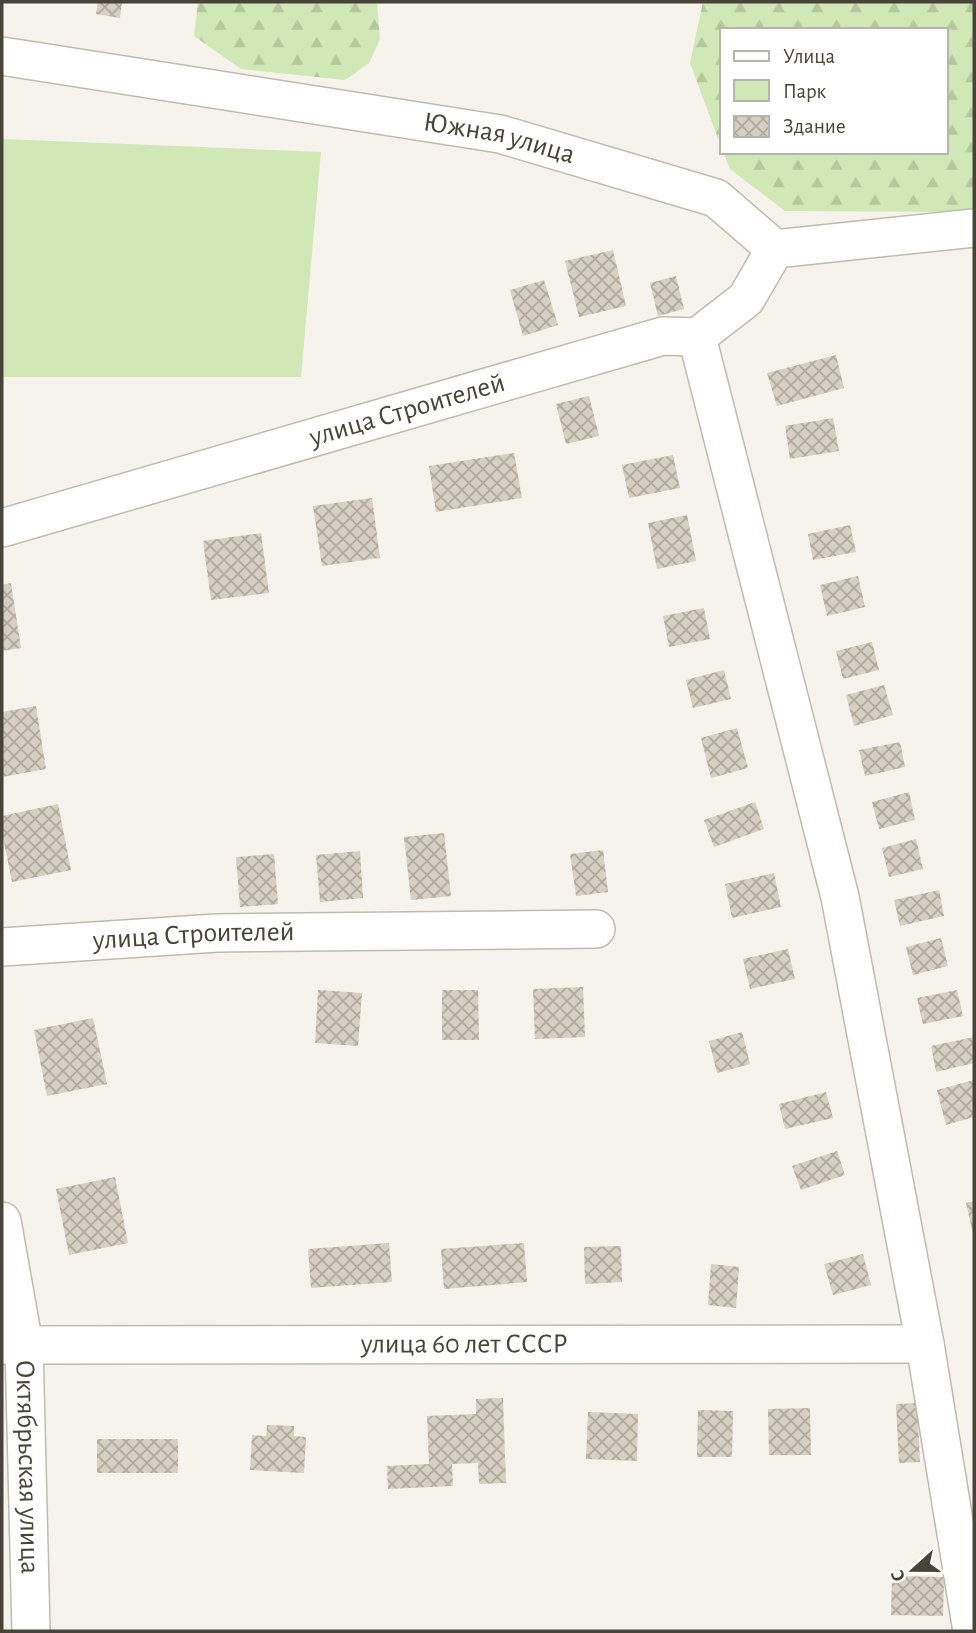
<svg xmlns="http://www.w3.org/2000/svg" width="976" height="1633" viewBox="0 0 976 1633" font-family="'Alegreya Sans',sans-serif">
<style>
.forest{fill:url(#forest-firs)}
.green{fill:#cfe8b5}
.building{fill:url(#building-cross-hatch)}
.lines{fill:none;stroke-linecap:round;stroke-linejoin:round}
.minor-casing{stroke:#c1bbae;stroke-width:40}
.minor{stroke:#fff;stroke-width:37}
.labels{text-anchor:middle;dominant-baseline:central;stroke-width:5;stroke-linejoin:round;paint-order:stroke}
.street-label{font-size:28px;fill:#494439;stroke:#fff}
</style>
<defs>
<pattern id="forest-firs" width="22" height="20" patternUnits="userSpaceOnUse" patternTransform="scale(1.75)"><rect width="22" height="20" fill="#cfe8b5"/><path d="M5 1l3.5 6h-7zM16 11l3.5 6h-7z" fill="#b3c89c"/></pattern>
<pattern id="building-cross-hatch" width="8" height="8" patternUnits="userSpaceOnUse" patternTransform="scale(1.75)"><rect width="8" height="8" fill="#d7cfc1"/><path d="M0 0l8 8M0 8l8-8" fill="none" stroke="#b0aa9e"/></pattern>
</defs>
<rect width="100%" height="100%" fill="#f5f3eb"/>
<g class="forest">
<polygon points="198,2 377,2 380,39 369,63 345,80 241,69 194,36"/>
<polygon points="703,2 974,2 974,212 785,211 730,169 723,152 946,152 946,30 722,30 722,149 690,63"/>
</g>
<polygon class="green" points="2,139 321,152 301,377 2,377"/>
<g class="building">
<polygon points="98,2 122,2 120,18 96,14"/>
<polygon points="613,250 626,306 579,317 565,261"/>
<polygon points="676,276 684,309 658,316 650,283"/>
<polygon points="544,280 558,325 523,336 510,290"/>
<polygon points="836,355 844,388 777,406 767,373"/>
<polygon points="589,396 599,436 566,444 556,404"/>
<polygon points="833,418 839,451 790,459 785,426"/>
<polygon points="514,453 522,498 436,512 429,466"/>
<polygon points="673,455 680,488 629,498 622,465"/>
<polygon points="372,498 380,558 322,566 313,506"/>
<polygon points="687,515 696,561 657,569 648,523"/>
<polygon points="850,525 856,552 813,560 808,534"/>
<polygon points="261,533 269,593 211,600 203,541"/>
<polygon points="858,576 865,607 827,616 820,585"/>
<polygon points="11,583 21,648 2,651 2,585"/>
<polygon points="704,608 710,639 669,647 663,616"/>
<polygon points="872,642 879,670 843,679 836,651"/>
<polygon points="724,670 731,699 693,708 686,680"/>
<polygon points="884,685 893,715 854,726 846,695"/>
<polygon points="36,706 46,769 2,777 2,712"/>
<polygon points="737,728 748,768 711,778 701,738"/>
<polygon points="900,742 905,767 865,776 859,750"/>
<polygon points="909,792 915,820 879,829 872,802"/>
<polygon points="755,802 764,829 714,847 704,820"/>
<polygon points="58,804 71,870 12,882 2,832 2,816"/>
<polygon points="444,833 451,896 411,900 404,837"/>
<polygon points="916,839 923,869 889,877 882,848"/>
<polygon points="603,850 608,892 576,896 570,854"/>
<polygon points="360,851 363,898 320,902 316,855"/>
<polygon points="274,854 278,904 240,907 236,857"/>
<polygon points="774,873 781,907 732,918 725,884"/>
<polygon points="939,890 944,916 900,926 894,900"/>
<polygon points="941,938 948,966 913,975 906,947"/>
<polygon points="788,949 795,979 750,989 743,959"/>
<polygon points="583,987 585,1037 535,1039 533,989"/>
<polygon points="318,990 362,993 358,1046 315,1043"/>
<polygon points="442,990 478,990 479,1040 442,1040"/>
<polygon points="957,990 963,1016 923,1024 917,998"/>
<polygon points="93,1018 107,1084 47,1096 34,1030"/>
<polygon points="742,1032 750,1064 717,1073 709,1041"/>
<polygon points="974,1037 974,1063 936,1072 931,1046"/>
<polygon points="974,1080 974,1117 946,1125 937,1090"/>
<polygon points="826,1092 833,1118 785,1129 779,1104"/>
<polygon points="837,1151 845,1175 801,1190 792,1166"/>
<polygon points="115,1177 128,1243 69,1255 56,1189"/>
<polygon points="974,1201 974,1233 973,1234 966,1203"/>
<polygon points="389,1243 392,1282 311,1288 308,1249"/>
<polygon points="524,1243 527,1282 444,1289 441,1249"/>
<polygon points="621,1246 622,1282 585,1284 584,1247"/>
<polygon points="863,1254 871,1285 833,1295 824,1264"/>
<polygon points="711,1264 739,1267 736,1308 708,1305"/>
<polygon points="503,1398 506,1483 479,1484 478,1463 452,1464 453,1486 388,1489 387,1466 429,1464 427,1416 476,1414 476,1399"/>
<polygon points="917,1403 920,1462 899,1463 896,1404"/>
<polygon points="810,1408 811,1455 769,1455 768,1409"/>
<polygon points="698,1410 733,1411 732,1457 697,1457"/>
<polygon points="588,1412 638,1414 637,1461 586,1459"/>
<polygon points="267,1425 294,1426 294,1436 306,1437 304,1473 250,1470 252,1435 266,1436"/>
<rect x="97" y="1439" width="81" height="34"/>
<polygon points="892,1576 944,1577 943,1616 891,1615"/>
</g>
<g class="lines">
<g class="minor-casing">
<g id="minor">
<path id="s1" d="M2,56L500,134L716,198L775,249L974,228"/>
<polyline points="697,337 840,897 925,1344 972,1631"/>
<path id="s2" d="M2,528L663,336L697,337L746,299L775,249"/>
<path id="s3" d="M2,947L217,933L596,929"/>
<path id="s4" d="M2,1221L24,1345L31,1631"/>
<path id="s5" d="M2,1345L925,1344"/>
</g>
</g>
<use href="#minor" class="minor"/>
</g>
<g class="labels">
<g class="street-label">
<text stroke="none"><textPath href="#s1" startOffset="504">Южная улица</textPath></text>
<text stroke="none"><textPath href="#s2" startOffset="422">улица Строителей</textPath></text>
<text stroke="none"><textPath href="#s3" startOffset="192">улица Строителей</textPath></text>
<text stroke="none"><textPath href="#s5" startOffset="462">улица 60 лет СССР</textPath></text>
<text stroke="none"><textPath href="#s4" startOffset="248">Октябрьская улица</textPath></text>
</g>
</g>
<rect width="976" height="1633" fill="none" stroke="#494439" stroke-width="7"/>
<rect x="720" y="28" width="228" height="126" fill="#ffffff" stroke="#b6b4b0" stroke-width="2"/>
<rect x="734" y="51" width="35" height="10" fill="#ffffff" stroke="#b6b4b0" stroke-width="2"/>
<text x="783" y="63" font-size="21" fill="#494439">Улица</text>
<rect x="734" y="80" width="35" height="21" fill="#cfe8b5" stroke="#b6b4b0" stroke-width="2"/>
<text x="783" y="98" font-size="21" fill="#494439">Парк</text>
<rect x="734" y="116" width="35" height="21" fill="url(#building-cross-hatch)" stroke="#b6b4b0" stroke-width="2"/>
<text x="783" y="133" font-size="21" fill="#494439">Здание</text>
<g transform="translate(913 1570) rotate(249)" stroke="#ffffff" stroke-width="5" paint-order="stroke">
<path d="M0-5L12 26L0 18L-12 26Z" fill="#494439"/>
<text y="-10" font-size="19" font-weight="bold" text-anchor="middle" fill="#494439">С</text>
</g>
</svg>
